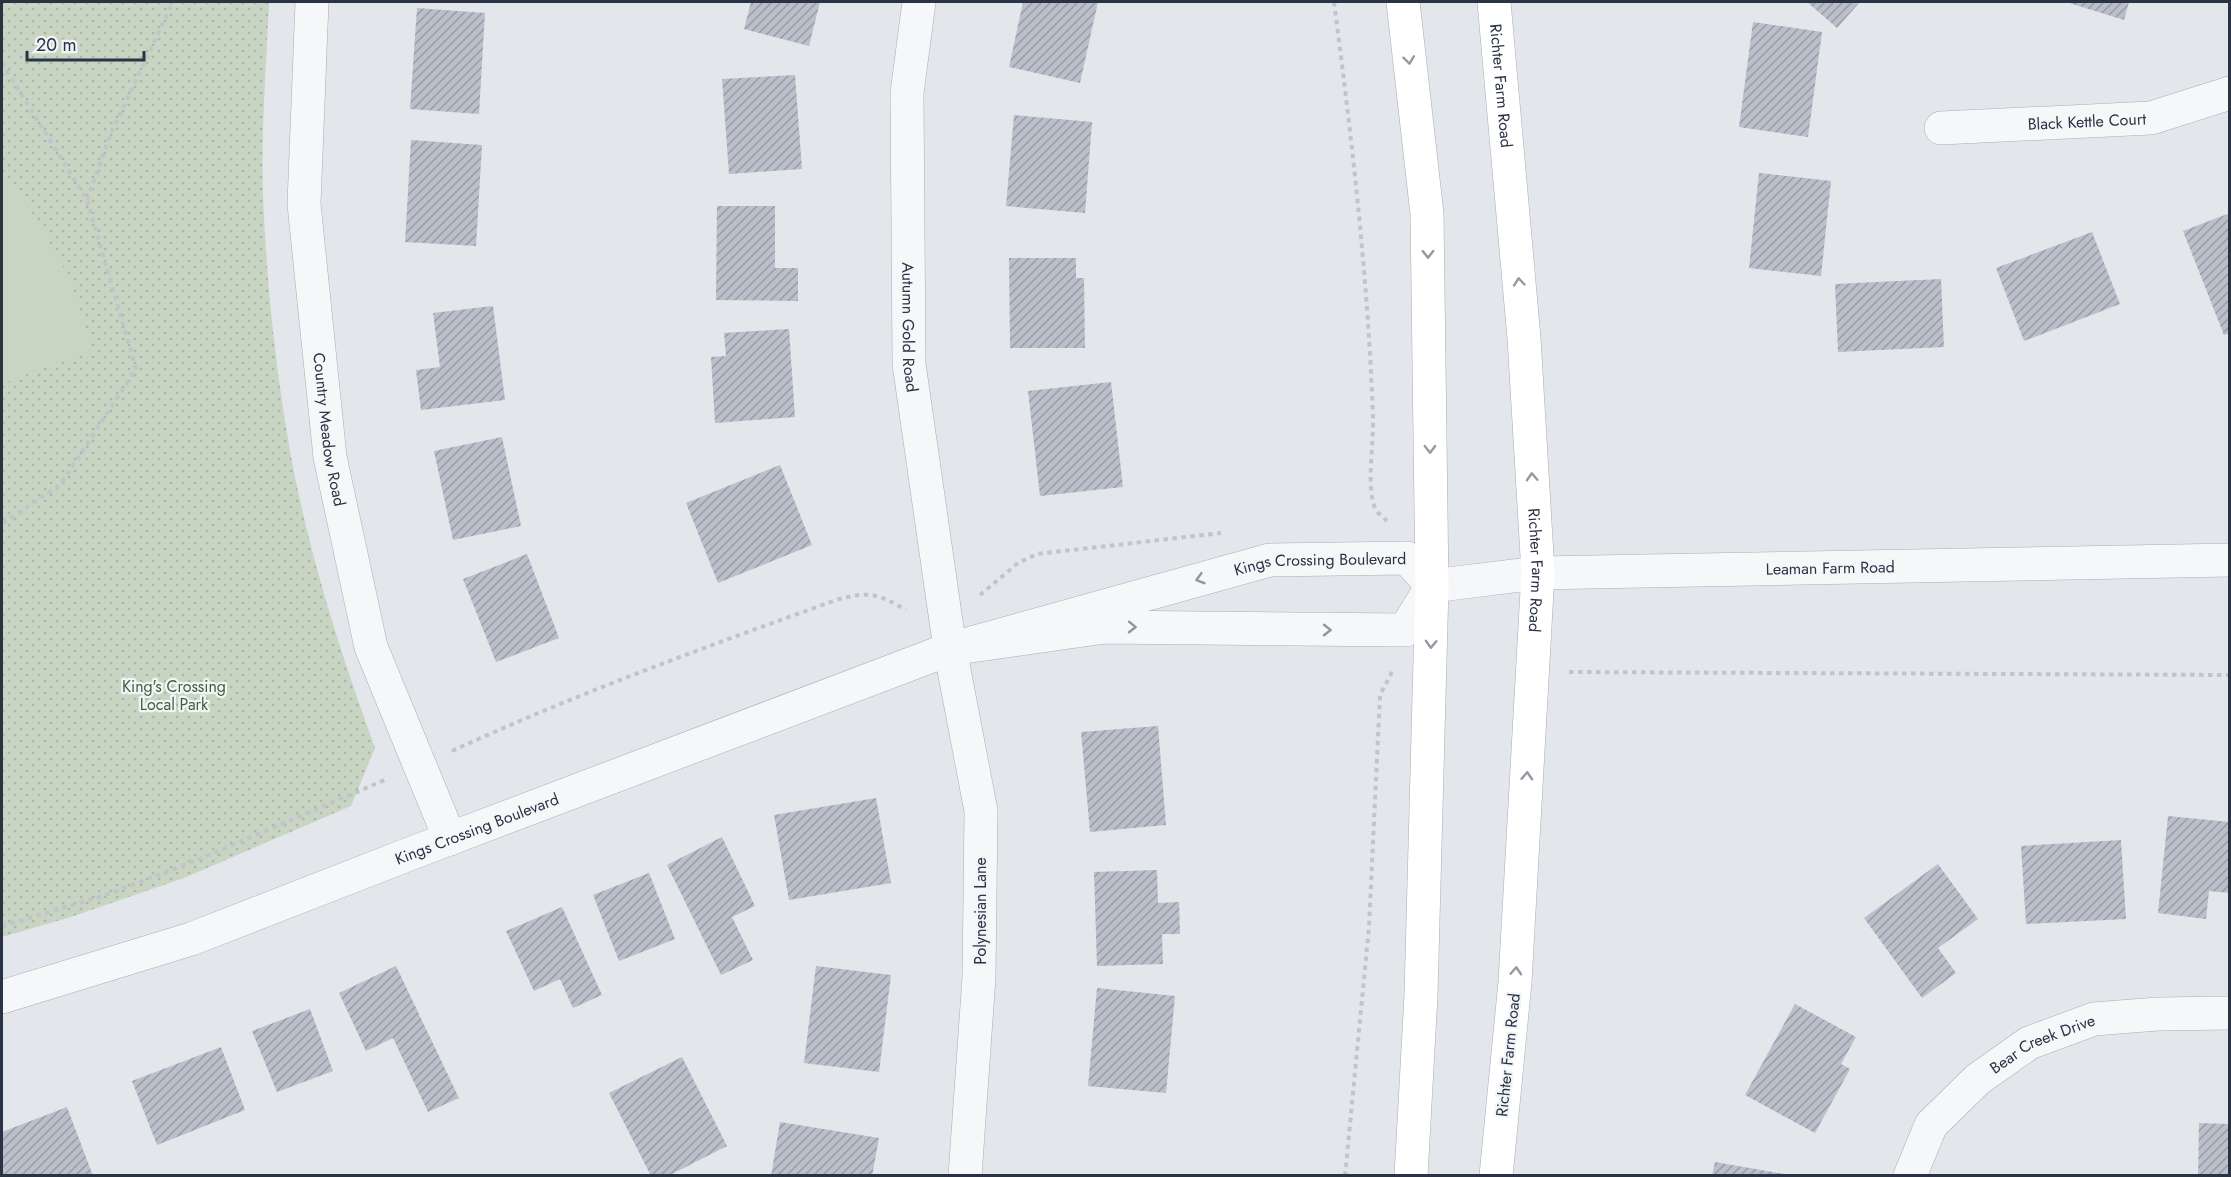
<svg xmlns="http://www.w3.org/2000/svg" width="2231" height="1177" viewBox="0 0 2231 1177" font-family="Jost,sans-serif">
<style>
.green{fill:url(#green-dots)}
.pitch{fill:#c8d5c3}
.building{fill:url(#building-hatch)}
.lines{fill:none;stroke-linecap:round;stroke-linejoin:round}
.minor-casing{stroke:#a8adb6;stroke-width:34}
.tertiary-casing{stroke:#a8adb6;stroke-width:34}
.secondary-casing{stroke:#a8adb6;stroke-width:34}
.path{stroke:#c1c4ca;stroke-width:4;stroke-dasharray:4.5 4.5;stroke-linecap:butt}
.minor{stroke:#f6f7f9;stroke-width:33}
.tertiary{stroke:#f6f7f9;stroke-width:33}
.secondary{stroke:#fff;stroke-width:33}
.oneway{stroke:#9499a2}
.oneway2{stroke:#90959e}
.labels{text-anchor:middle;dominant-baseline:central;stroke-width:4.5;stroke-linejoin:round;paint-order:stroke}
.street-label{font-size:16px;fill:#2a3344;stroke:#f2f5f8}
.park-label{font-size:16px;fill:#3e6037;stroke:#f2f5f8}
</style>
<defs>
<pattern id="green-dots" width="8" height="8" patternUnits="userSpaceOnUse" patternTransform="scale(1.5)"><rect width="8" height="8" fill="#c8d5c3"/><path d="M2 2h.1M6 6h.1" fill="none" stroke="#acb7a9" stroke-width="1.8" stroke-linecap="round"/></pattern>
<pattern id="building-hatch" width="6" height="6" patternUnits="userSpaceOnUse" patternTransform="scale(1.5)"><rect width="6" height="6" fill="#babfc9"/><path d="M-1 1l2-2M0 6l6-6M5 7l2-2" fill="none" stroke="#979ca5"/></pattern>
</defs>
<rect width="100%" height="100%" fill="#e3e6eb"/>
<path class="green" d="M2,2H269C266,67 261,132 263,197C267,291 277,385 295,477C314,570 343,660 375,748L351,806L184,878L71,917L2,937Z"/>
<polygon class="pitch" points="2,171 10,179 41,227 71,281 92,350 2,384"/>
<g class="building">
<polygon points="751,2 820,2 809,46 744,29"/>
<polygon points="1023,2 1098,2 1080,83 1009,67"/>
<polygon points="1807,2 1860,2 1837,28"/>
<polygon points="2066,2 2129,2 2124,20"/>
<polygon points="417,8 485,13 479,114 410,109"/>
<polygon points="1753,22 1822,32 1808,137 1739,127"/>
<polygon points="795,75 802,169 729,174 722,79"/>
<polygon points="1014,115 1092,122 1085,213 1006,206"/>
<polygon points="411,140 482,145 476,246 405,242"/>
<polygon points="1759,173 1831,181 1821,276 1749,268"/>
<polygon points="717,206 775,206 775,268 798,268 798,301 716,300"/>
<polygon points="2230,213 2230,333 2224,335 2183,231"/>
<polygon points="2092,232 2120,304 2024,341 1996,268"/>
<polygon points="1009,258 1076,258 1076,278 1084,278 1085,348 1010,348"/>
<polygon points="1941,279 1944,347 1838,352 1835,284"/>
<polygon points="493,306 505,400 421,410 416,370 440,367 433,313"/>
<polygon points="789,329 795,417 715,423 711,357 726,356 724,333"/>
<polygon points="1111,382 1123,487 1040,496 1028,391"/>
<polygon points="502,437 521,526 453,540 434,451"/>
<polygon points="780,465 812,545 718,583 686,503"/>
<polygon points="527,554 559,638 496,662 463,579"/>
<polygon points="1158,726 1166,825 1090,832 1081,732"/>
<polygon points="876,798 891,883 789,900 774,815"/>
<polygon points="2168,816 2230,822 2230,893 2209,891 2206,919 2158,913"/>
<polygon points="722,837 755,906 732,917 753,960 721,975 667,865"/>
<polygon points="2121,840 2126,919 2026,924 2021,846"/>
<polygon points="1938,864 1978,919 1938,948 1956,973 1922,998 1864,918"/>
<polygon points="1157,870 1158,903 1179,902 1180,934 1162,934 1163,964 1097,966 1094,872"/>
<polygon points="649,873 675,939 619,961 593,895"/>
<polygon points="562,907 602,995 573,1008 560,979 534,991 506,931"/>
<polygon points="396,966 459,1098 428,1112 393,1038 366,1051 339,993"/>
<polygon points="816,966 891,975 879,1072 804,1063"/>
<polygon points="1097,988 1175,996 1166,1093 1088,1086"/>
<polygon points="1795,1004 1856,1037 1841,1064 1850,1069 1815,1133 1745,1095"/>
<polygon points="310,1009 333,1071 277,1092 252,1031"/>
<polygon points="221,1047 245,1110 157,1145 132,1081"/>
<polygon points="682,1057 727,1146 668,1176 651,1176 609,1093"/>
<polygon points="67,1107 93,1176 2,1176 2,1132"/>
<polygon points="780,1122 879,1138 872,1176 771,1176"/>
<polygon points="2199,1123 2230,1124 2230,1176 2198,1176"/>
<polygon points="1715,1162 1785,1174 1785,1176 1712,1176"/>
</g>
<g class="lines">
<g class="minor-casing">
<g id="minor">
<path id="s1" d="M312,2L304,204L330,457L371,647L450,839"/>
<path id="s2" d="M919,2L907,93L909,364L950,649L981,811L979,977L965,1176"/>
<path id="s3" d="M1941,128L2151,118L2230,93"/>
<path id="s4" d="M2,997L191,939L412,853L950,649L1270,560L1407,558L1432,586L1405,630L1105,627L950,649"/>
<path id="s5" d="M1910,1176L1931,1125L1978,1079L2029,1043L2094,1019L2158,1014L2230,1013"/>
</g>
</g>
<g class="tertiary-casing">
<g id="tertiary">
<path id="s6" d="M1432,586L1538,573L2230,560"/>
</g>
</g>
<g class="secondary-casing">
<g id="secondary">
<polyline points="1403,2 1427,214 1432,586 1421,995 1411,1176"/>
<path id="s7" d="M1494,2L1524,338L1538,573L1515,982L1496,1176"/>
</g>
</g>
<g class="path">
<path d="M1334,2C1352,140 1368,278 1373,418C1374,442 1366,487 1375,508C1377,513 1383,517 1387,521"/>
<polyline points="2,63 87,200 136,369 60,485 2,524"/>
<polyline points="87,200 111,133 173,2"/>
<polyline points="980,595 1018,563 1037,554 1221,533"/>
<polyline points="1569,672 2230,675"/>
<path d="M452,751C578,693 708,646 839,599C871,591 878,594 906,610"/>
<polyline points="2,926 106,895 202,858 387,779"/>
<polyline points="1345,1176 1369,927 1380,695 1392,672"/>
</g>
<use href="#minor" class="minor"/>
<use href="#tertiary" class="tertiary"/>
<use href="#secondary" class="secondary"/>
</g>
<defs><path id="oneway-chevron" d="M-2-3.5L2.5 0L-2 3.5" fill="none" stroke-width="1.6" stroke-linecap="round" stroke-linejoin="round" transform="scale(1.5)"/></defs>
<g class="oneway">
<use href="#oneway-chevron" transform="translate(1409 60) rotate(83)"/>
<use href="#oneway-chevron" transform="translate(1428 254) rotate(89)"/>
<use href="#oneway-chevron" transform="translate(1519 282) rotate(-95)"/>
<use href="#oneway-chevron" transform="translate(1430 449) rotate(89)"/>
<use href="#oneway-chevron" transform="translate(1532 477) rotate(-93)"/>
<use href="#oneway-chevron" transform="translate(1431 644) rotate(92)"/>
<use href="#oneway-chevron" transform="translate(1527 776) rotate(-87)"/>
<use href="#oneway-chevron" transform="translate(1516 971) rotate(-87)"/>
</g>
<g class="oneway2">
<use href="#oneway-chevron" transform="translate(1200 579) rotate(164)"/>
<use href="#oneway-chevron" transform="translate(1132 627) rotate(1)"/>
<use href="#oneway-chevron" transform="translate(1327 630) rotate(1)"/>
</g>
<g class="labels">
<g class="street-label">
<text stroke="none"><textPath href="#s7" startOffset="84">Richter Farm Road</textPath></text>
<text stroke="none"><textPath href="#s3" startOffset="146">Black Kettle Court</textPath></text>
<text stroke="none"><textPath href="#s2" startOffset="326">Autumn Gold Road</textPath></text>
<text stroke="none"><textPath href="#s1" startOffset="429">Country Meadow Road</textPath></text>
<text stroke="none"><textPath href="#s4" startOffset="1392">Kings Crossing Boulevard</textPath></text>
<text stroke="none"><textPath href="#s6" startOffset="399">Leaman Farm Road</textPath></text>
<text stroke="none"><textPath href="#s7" startOffset="570">Richter Farm Road</textPath></text>
<text stroke="none"><textPath href="#s4" startOffset="504">Kings Crossing Boulevard</textPath></text>
<text transform="translate(980 911) rotate(-90)">Polynesian Lane</text>
<text stroke="none"><textPath href="#s5" startOffset="195">Bear Creek Drive</textPath></text>
<text transform="translate(1508 1055) rotate(-84)">Richter Farm Road</text>
</g>
<g class="park-label">
<text x="174" y="686">King's Crossing<tspan x="174" dy="18">Local Park</tspan></text>
</g>
</g>
<rect width="2231" height="1177" fill="none" stroke="#2a3344" stroke-width="6"/>
<path d="M27 51v9h117v-9" fill="none" stroke="#2a3344" stroke-width="3"/>
<text x="36" y="51" font-size="18" fill="#2a3344" stroke="#f2f5f8" stroke-width="4.5" paint-order="stroke">20 m</text>
</svg>
